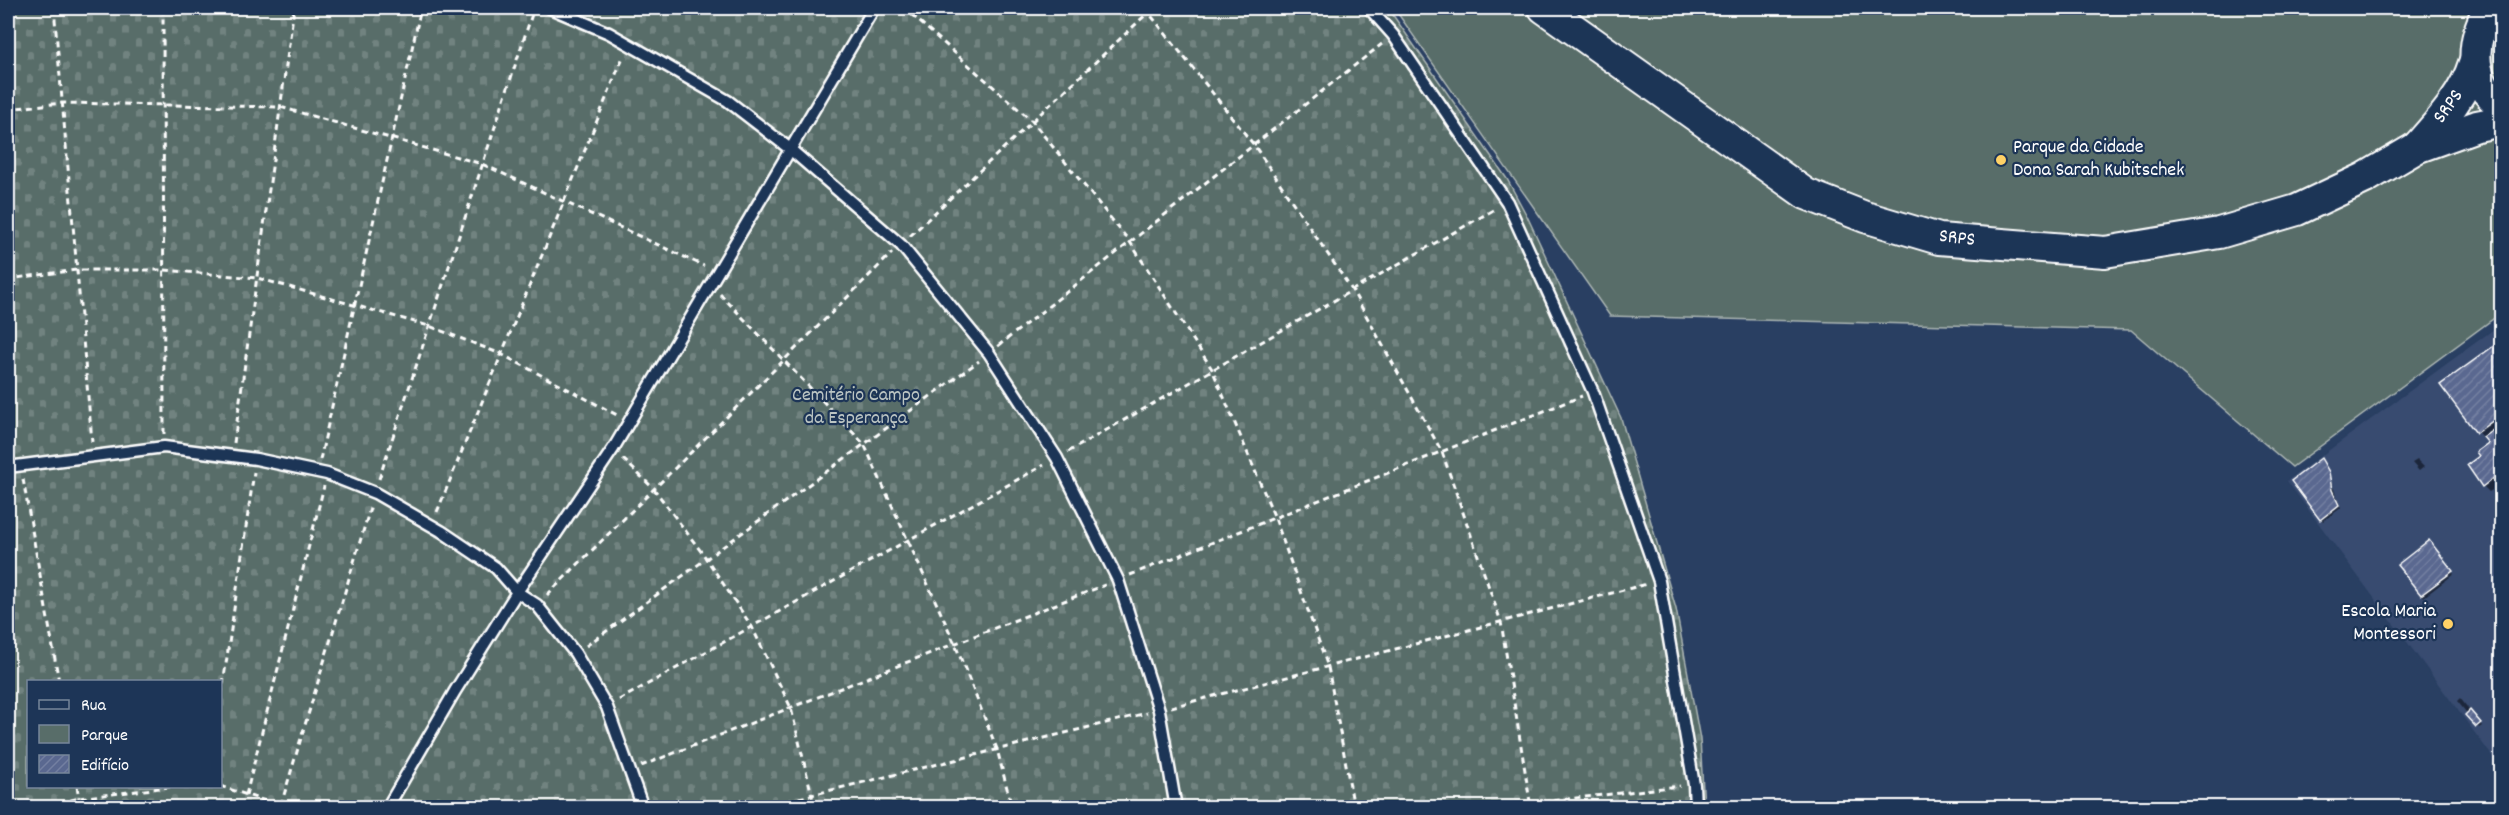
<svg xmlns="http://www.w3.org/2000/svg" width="2509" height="815" viewBox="0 0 2509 815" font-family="Dekko,sans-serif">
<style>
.built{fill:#384b70}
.green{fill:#586d69;stroke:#acb6b4;stroke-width:1.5}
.cemetery{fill:url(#cemetery-stones);stroke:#acb6b4;stroke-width:1.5;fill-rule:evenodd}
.shadow{fill:#0007}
.building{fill:url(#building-hatch);stroke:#fff;stroke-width:1.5}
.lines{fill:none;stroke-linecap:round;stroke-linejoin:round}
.lane-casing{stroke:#fff;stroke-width:15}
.secondary-casing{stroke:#fff;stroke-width:34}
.path{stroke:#fff;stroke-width:3;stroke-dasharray:6 4.5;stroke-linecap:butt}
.lane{stroke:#1d3557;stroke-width:10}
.secondary{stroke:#1d3557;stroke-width:30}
.poi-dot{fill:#ffd166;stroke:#1d3557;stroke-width:2}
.labels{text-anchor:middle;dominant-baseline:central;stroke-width:4.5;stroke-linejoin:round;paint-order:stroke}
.street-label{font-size:20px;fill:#fff;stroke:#1d3557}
.poi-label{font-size:20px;fill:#fff;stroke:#1d3557;text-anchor:start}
.park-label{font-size:20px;fill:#bcc5c3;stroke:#1d3557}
</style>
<defs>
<pattern id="cemetery-stones" width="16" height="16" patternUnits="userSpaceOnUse" patternTransform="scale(1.5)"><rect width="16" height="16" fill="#586d69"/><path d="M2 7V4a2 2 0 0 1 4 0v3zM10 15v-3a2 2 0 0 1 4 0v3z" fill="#718380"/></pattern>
<pattern id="building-hatch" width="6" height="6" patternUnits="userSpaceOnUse" patternTransform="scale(1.5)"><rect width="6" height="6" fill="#5a6890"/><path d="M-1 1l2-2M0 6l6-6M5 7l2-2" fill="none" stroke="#737fa1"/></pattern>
</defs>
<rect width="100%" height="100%" fill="#293f62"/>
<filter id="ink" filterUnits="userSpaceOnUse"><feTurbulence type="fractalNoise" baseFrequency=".0167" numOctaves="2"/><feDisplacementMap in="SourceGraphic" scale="12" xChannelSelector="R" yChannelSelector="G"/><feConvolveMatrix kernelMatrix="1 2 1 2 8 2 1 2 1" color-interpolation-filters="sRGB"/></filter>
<g filter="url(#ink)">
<polygon class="built" points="2501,324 2501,768 2287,481"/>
<polygon class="green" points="1394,8 2501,8 2501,313 2292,467 2131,330 1610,316"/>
<path class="cemetery" d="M8,8H1388L1507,179L1527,216L1621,418L1676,609L1700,739L1704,807H8ZM28,682H220V786H28Z"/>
<g class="shadow">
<polygon points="2502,341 2502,484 2489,492 2483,486 2481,457 2490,444 2477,432"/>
<polygon points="2417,460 2424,467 2419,471 2412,463"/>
<polygon points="2324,463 2341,508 2323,521 2321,519"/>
<polygon points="2431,544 2454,574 2424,597 2399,565"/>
<polygon points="2460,698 2482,726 2479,728 2457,701"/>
</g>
<g class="building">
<polygon points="2502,340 2502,414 2476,433 2440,385"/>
<polygon points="2502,424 2502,480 2498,483 2494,478 2482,487 2467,465 2479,456 2476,452 2488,443 2483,437"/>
<polygon points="2321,458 2329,472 2332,490 2339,505 2320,520 2291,481"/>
<polygon points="2429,540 2453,571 2421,595 2397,565"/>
<polygon points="2470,710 2481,723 2476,727 2465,715"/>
</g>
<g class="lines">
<g class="lane-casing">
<g id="lane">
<polyline points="550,8 609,33 728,101 790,149 901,245 989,353 1057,458 1118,580 1159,710 1176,808"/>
<polyline points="1369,8 1393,35 1507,202 1593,392 1659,581 1694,785 1695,808"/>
<polyline points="8,467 164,447 256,459 327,474 375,493 441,531 496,568 517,592 537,605 575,653 607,707 643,808"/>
<polyline points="387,808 455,691 517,592 613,449 874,8"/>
</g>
</g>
<g class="secondary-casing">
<g id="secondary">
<polyline points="1544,8 1806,194 1865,217 1939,239 2105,252 2219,233 2297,210 2365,178 2416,148 2477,126 2502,121"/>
<path d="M2489,8C2471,42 2467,80 2502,106"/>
<path d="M2418,146C2440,121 2464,96 2474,63"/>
</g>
</g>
<g class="path">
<polyline points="54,8 92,442"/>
<polyline points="163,8 164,435"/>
<polyline points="904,8 1032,121 1130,242 1212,369 1275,518 1328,667 1354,808"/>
<polyline points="1145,8 1254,145 1352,290 1442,452 1501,622 1531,808"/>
<polyline points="8,109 62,103 280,107 482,164 704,266"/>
<polyline points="910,236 1153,8"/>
<polyline points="8,279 77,270 164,270 257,278 429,326 501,354 617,415"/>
<polyline points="720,294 864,444 955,644 997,749 1012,808"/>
<polyline points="998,346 1382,44"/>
<polyline points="234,443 294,8"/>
<polyline points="1068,452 1495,209"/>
<polyline points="623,459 654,489 706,558 752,627 791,708 815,808"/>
<polyline points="320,460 421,8"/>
<polyline points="23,479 59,682"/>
<polyline points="379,479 534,8"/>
<polyline points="437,512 623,57"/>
<polyline points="1130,575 1582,396"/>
<polyline points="547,595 892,253"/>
<polyline points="586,646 979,361"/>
<polyline points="619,700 1044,465"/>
<polyline points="220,705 254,472"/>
<polyline points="1171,707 1647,584"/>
<polyline points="641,766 1105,585"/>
<polyline points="77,786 79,798"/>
<polyline points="220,786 286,808"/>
<polyline points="246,795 324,486"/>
<polyline points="281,805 371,505"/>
<polyline points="40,808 79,798 177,786"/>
<polyline points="758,808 1147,713"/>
<polyline points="1491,808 1680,786"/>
</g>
<use href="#lane" class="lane"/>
<use href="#secondary" class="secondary"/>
</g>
</g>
<g class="poi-dot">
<circle cx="2001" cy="160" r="6"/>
<circle cx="2448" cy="624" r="6"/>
</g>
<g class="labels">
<g class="street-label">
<text transform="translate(2449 107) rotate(-54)">SRPS</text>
<text transform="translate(1957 239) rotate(7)">SRPS</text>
</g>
<g class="poi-label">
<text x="2013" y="148">Parque da Cidade<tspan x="2013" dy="23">Dona Sarah Kubitschek</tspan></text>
<text x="2436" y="612" text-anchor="end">Escola Maria<tspan x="2436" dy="23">Montessori</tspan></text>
</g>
<g class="park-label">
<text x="856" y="396">Cemitério Campo<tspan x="856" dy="23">da Esperança</tspan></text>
</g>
</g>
<rect width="2509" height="815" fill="none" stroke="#1d3557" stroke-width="30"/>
<rect x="15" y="15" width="2479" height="785" fill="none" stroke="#fff" stroke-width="2" filter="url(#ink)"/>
<rect x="27" y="680" width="195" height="108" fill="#1d3557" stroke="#77869a" stroke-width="1.5"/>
<rect x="39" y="700" width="30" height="9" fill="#1d3557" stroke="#77869a" stroke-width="1.5"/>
<text x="81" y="710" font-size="18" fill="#ffffff">Rua</text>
<rect x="39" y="725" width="30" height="18" fill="#586d69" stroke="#77869a" stroke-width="1.5"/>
<text x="81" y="740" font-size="18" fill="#ffffff">Parque</text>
<rect x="39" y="755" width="30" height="18" fill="url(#building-hatch)" stroke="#77869a" stroke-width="1.5"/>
<text x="81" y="770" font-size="18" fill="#ffffff">Edifício</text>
</svg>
